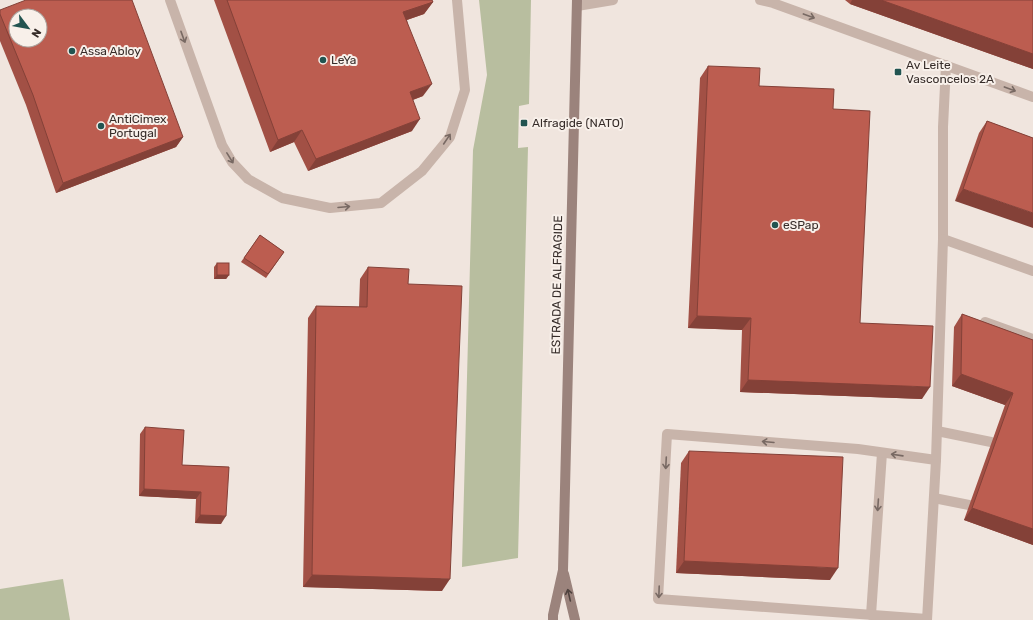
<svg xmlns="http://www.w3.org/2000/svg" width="1033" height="620" viewBox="0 0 1033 620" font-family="Rubik,sans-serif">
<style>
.green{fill:#b8be9f}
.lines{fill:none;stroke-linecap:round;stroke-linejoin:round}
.lane{stroke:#c8b4aa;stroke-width:10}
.street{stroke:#c8b4aa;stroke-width:10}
.secondary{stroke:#9b837c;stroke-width:10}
.wall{fill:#a25045}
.shaded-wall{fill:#844138}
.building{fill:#bc5d50;stroke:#844138;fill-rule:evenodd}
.oneway{stroke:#786963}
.oneway2{stroke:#4f423e}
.poi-dot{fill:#225451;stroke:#f8f0ea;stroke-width:1.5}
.labels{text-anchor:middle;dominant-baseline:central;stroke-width:4;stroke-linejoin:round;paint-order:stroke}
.poi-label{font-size:12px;fill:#362c29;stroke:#f8f0ea;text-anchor:start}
.street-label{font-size:12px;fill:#362c29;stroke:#f8f0ea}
</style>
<rect width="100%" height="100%" fill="#f0e5de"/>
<g class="green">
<polygon points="479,0 531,0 529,104 519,106 518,148 528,147 518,558 462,567 473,150 487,75"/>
<polygon points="63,579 70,620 0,620 0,589"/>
</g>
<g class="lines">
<g class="lane">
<polyline points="943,239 943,127 946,65"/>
<polyline points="985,322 1033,339"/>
<polyline points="937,431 991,442"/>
<polyline points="934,498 969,505"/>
<polyline points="871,615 882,453"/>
<polyline points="927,619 658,599 667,434 858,449 936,460"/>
<polyline points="927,620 936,460 943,239 1033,271"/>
</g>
<g class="street">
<polyline points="170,0 222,145 232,162 248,179 282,198 330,208 381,203 422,171 450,137 465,90 457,0"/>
<polyline points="760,0 773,3 1033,97"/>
<polyline points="577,6 613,0"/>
</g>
<g class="secondary">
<polyline points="564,574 575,620"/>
<polyline points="553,620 553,615 563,570 577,0"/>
</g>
</g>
<g class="wall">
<polygon points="214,0 432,0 433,2 424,14 407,20 423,96 413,100 412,131 308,171 294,142 270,152"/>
<polygon points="845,0 1033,0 1033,69 850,4"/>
<polygon points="0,10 183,137 176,147 56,193 26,105 0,41"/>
<polygon points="708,66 759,86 860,323 922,399 740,392 742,330 688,328 700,78"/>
<polygon points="987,121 1033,138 955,201 979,133"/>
<polygon points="260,235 284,252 266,278 241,262"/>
<polygon points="217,263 229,275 226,279 214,279 214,267"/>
<polygon points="368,267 408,284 442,591 303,587 308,318 316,306 359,307 360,279"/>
<polygon points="962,314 1033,340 1033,545 964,520 1005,405 952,386 954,327"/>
<polygon points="145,427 182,465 229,467 221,524 195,523 196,499 139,496 140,434"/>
<polygon points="689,451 830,580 676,573 681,463"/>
</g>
<g class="shaded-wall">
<polygon points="852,0 881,0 1033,54 1033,69 850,4"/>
<polygon points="433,2 424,14 395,24 403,12"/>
<polygon points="432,84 423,96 401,104 410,92"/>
<polygon points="420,119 412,131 308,171 316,159"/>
<polygon points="302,130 294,142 270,152 278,140"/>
<polygon points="183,137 176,147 56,193 63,183"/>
<polygon points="963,189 1033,213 1033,228 955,201"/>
<polygon points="217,275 229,275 226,279 214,279"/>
<polygon points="697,316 751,318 742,330 688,328"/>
<polygon points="961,374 1013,393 1005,405 952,386"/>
<polygon points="748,380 930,387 922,399 740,392"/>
<polygon points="144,489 201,492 196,499 139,496"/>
<polygon points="972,508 1033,529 1033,545 964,520"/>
<polygon points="200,515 226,516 221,524 195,523"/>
<polygon points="684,561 838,568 830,580 676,573"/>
<polygon points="312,575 450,579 442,591 303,587"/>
</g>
<g class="building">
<path d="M26,0H132L183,137L63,183L33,95L0,14V10ZM16,16H40V40H16Z"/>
<polygon points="227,0 432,0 433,2 403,12 432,84 410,92 420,119 316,159 302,130 278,140"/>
<polygon points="881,0 1033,0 1033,54"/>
<polygon points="708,66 760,68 759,86 834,89 833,109 870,111 860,323 933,326 930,387 748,380 751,318 697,316"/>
<polygon points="987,121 1033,138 1033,213 963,189"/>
<polygon points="260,235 284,252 268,274 244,258"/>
<rect x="217" y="263" width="12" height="12"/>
<polygon points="368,267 409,269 408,284 462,286 450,579 312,575 316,306 367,307"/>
<polygon points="962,314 1033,340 1033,529 972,508 1013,393 961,374"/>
<polygon points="145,427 184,430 182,465 229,467 226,516 200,515 201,492 144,489"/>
<polygon points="689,451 843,457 838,568 684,561"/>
</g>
<defs><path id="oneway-shaft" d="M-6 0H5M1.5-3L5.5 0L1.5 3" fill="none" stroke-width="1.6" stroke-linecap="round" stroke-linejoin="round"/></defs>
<g class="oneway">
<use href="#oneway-shaft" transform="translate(809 16) rotate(20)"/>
<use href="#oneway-shaft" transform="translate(183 37) rotate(70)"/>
<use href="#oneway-shaft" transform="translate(1010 89) rotate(20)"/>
<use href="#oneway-shaft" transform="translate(447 139) rotate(-56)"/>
<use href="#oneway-shaft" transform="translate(230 158) rotate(58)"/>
<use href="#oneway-shaft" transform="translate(344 207) rotate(-5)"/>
<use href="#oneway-shaft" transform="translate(768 442) rotate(-175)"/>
<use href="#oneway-shaft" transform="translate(897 455) rotate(-172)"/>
<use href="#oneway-shaft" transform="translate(666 463) rotate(93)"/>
<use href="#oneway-shaft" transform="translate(878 505) rotate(94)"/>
<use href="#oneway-shaft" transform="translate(659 592) rotate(92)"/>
</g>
<use class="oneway2" href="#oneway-shaft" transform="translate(569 595) rotate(-103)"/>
<g class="poi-dot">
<circle cx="72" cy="51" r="4"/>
<circle cx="323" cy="60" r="4"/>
<rect x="894" y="68" width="8" height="8" rx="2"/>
<rect x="520" y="119" width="8" height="8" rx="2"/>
<circle cx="101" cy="126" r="4"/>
<circle cx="775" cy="225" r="4"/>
</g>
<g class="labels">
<g class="poi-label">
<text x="80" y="51">Assa Abloy</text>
<text x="331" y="60">LeYa</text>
<text x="906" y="65">Av Leite<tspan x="906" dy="14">Vasconcelos 2A</tspan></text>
<text x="109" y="119">AntiCimex<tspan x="109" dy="14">Portugal</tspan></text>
<text x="532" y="123">Alfragide (NATO)</text>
<text x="783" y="225">eSPap</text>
</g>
<g class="street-label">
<text transform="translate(557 285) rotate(-89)">ESTRADA DE ALFRAGIDE</text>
</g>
</g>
<g transform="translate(28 28) rotate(122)"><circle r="19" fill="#f8f0ea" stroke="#aaa29d"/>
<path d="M0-3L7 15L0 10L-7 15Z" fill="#225451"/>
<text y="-6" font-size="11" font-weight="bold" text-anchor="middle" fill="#362c29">N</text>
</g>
</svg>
